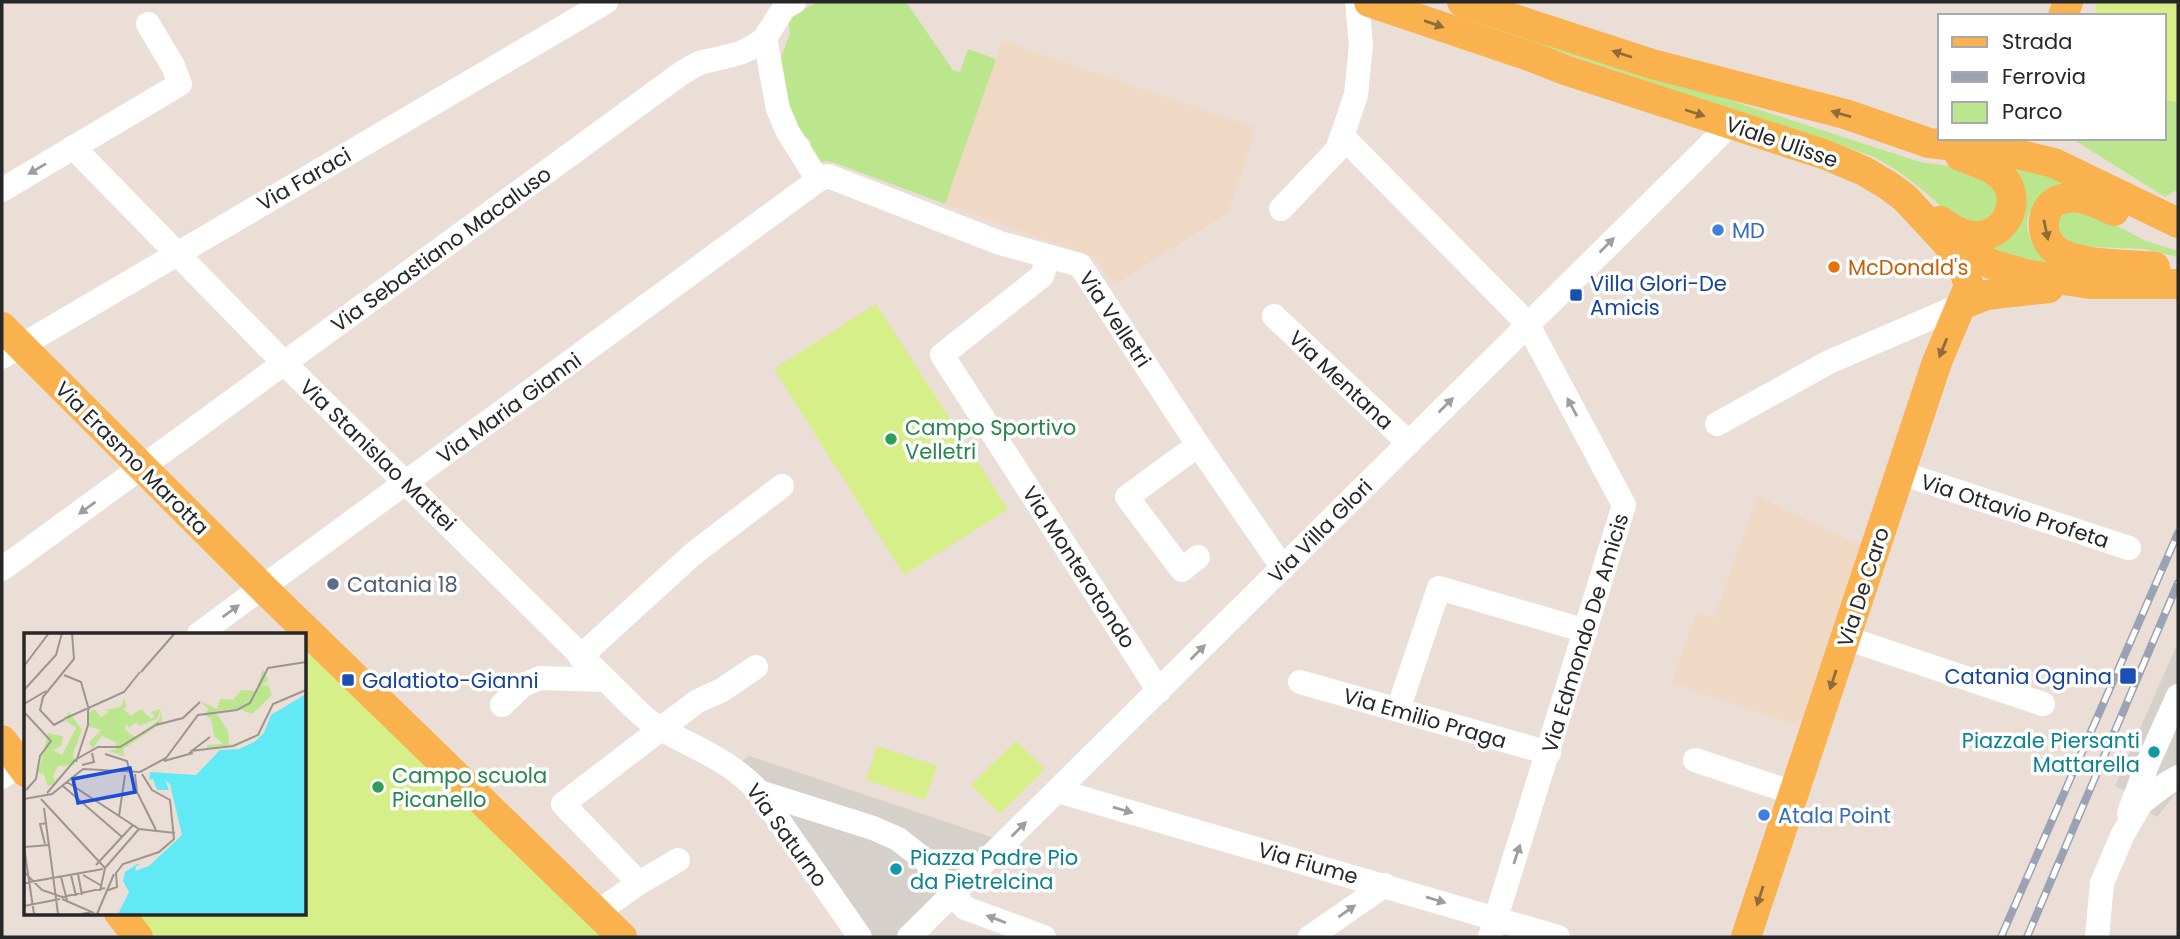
<svg xmlns="http://www.w3.org/2000/svg" width="2180" height="939" viewBox="0 0 2180 939" font-family="Poppins,sans-serif">
<style>
.education{fill:#efd9c4}
.green{fill:#bce68e}
.pitch{fill:#d6ef89}
.plaza{fill:#d6d0ca}
.lines{fill:none;stroke-linecap:round;stroke-linejoin:round}
.minor{stroke:#fff;stroke-width:24}
.major{stroke:#f9b24d;stroke-width:30}
.rail-casing{stroke:#9aa2b3;stroke-width:8}
.rail{stroke:#fff;stroke-width:5;stroke-dasharray:16;stroke-linecap:butt}
.oneway{fill:#906c3a}
.oneway2{fill:#9e9e9e}
.shop-dot{fill:#3f7fe0;stroke:#fff;stroke-width:2.5}
.food-dot{fill:#e8710a;stroke:#fff;stroke-width:2.5}
.transit-dot{fill:#1a4fb4;stroke:#fff;stroke-width:2.5}
.leisure-dot{fill:#2e9e5b;stroke:#fff;stroke-width:2.5}
.service-dot{fill:#5c6f8a;stroke:#fff;stroke-width:2.5}
.culture-dot{fill:#0f9aa8;stroke:#fff;stroke-width:2.5}
.labels{text-anchor:middle;dominant-baseline:central;stroke-width:7;stroke-linejoin:round;paint-order:stroke}
.street-label{font-size:21px;fill:#272727;stroke:#fff}
.shop-label{font-size:21px;fill:#366cbe;stroke:#fff;text-anchor:start}
.food-label{font-size:21px;fill:#c56008;stroke:#fff;text-anchor:start}
.transit-label{font-size:21px;fill:#164399;stroke:#fff;text-anchor:start}
.leisure-label{font-size:21px;fill:#27864d;stroke:#fff;text-anchor:start}
.service-label{font-size:21px;fill:#4e5e75;stroke:#fff;text-anchor:start}
.culture-label{font-size:21px;fill:#0d838f;stroke:#fff;text-anchor:end}
.inset-road{fill:none;stroke:#9d9590;stroke-width:2}
.view{fill:#1d4ed8;fill-opacity:0.15;stroke:#1d4ed8;stroke-width:3.5}
.inset-edge{fill:none;stroke:#272727;stroke-width:3.5}
</style>
<rect width="100%" height="100%" fill="#ebded6"/>
<g class="education">
<polygon points="1002,41 1256,128 1228,213 1114,285 1094,257 945,204"/>
<polygon points="1758,495 1789,512 1863,546 1804,722 1798,720 1796,725 1672,683 1696,613 1714,618"/>
</g>
<g class="green">
<polygon points="818,2 906,2 953,70 960,72 968,49 996,59 945,204 835,163 825,161 816,166 810,152 811,141 794,128 780,61 790,33 788,18"/>
<path d="M1511,29L1920,162L1964,168L2000,187L1994,225L1955,222C1931,194 1904,173 1872,156L1509,35Z"/>
<polygon points="2164,100 2178,102 2178,189 2165,197 2071,138 2164,138"/>
<path d="M2000,162L2075,184C2063,190 2043,195 2035,204C2016,225 2035,253 2053,265L1999,256L1989,246L1997,243Z"/>
<polygon points="2060,208 2100,217 2146,241 2178,251 2178,257 2143,249 2070,246 2060,238 2057,214"/>
</g>
<g class="pitch">
<polygon points="2096,2 2178,2 2178,102 2164,100 2164,16 2095,16"/>
<polygon points="876,304 1008,509 904,575 774,369"/>
<polygon points="315,652 604,937 154,937 135,913 304,913 304,661"/>
<polygon points="1016,741 1045,769 1000,814 971,785"/>
<polygon points="877,746 937,766 925,800 866,780"/>
</g>
<g class="plaza">
<polygon points="2178,642 2178,791 2157,817 2146,810 2128,792 2115,786"/>
<polygon points="749,756 1006,842 909,937 860,937 734,767"/>
</g>
<g class="lines">
<g class="minor">
<polyline points="1357,2 1361,45 1356,95 1342,136 1527,323 1624,505 1490,937"/>
<polyline points="765,38 784,8 794,2"/>
<polyline points="73,147 285,364 606,680 540,678 523,685 502,705"/>
<polyline points="2,190 180,84 173,66 148,24"/>
<polyline points="1281,209 1337,150 1342,136"/>
<polyline points="1048,258 1042,276 942,355 1159,691"/>
<polyline points="1274,316 1409,443"/>
<polyline points="2,357 606,2"/>
<polyline points="1717,424 1829,362 1961,305"/>
<polyline points="1198,445 1127,497 1182,570 1198,557"/>
<polyline points="1901,473 2129,548"/>
<path d="M2,569L679,75C687,70 695,64 703,62C727,56 746,55 765,38L778,109L788,132L818,180"/>
<polyline points="199,634 818,180 828,176 1000,243 1080,265 1198,445 1283,568"/>
<polyline points="1846,638 2043,704"/>
<polyline points="580,657 693,554 782,486"/>
<path d="M606,680C624,697 641,718 663,730C699,750 731,761 759,792L860,937"/>
<polyline points="1300,682 1549,753"/>
<polyline points="1398,710 1439,588 1586,631"/>
<polyline points="1695,760 1794,793"/>
<polyline points="2,777 26,759"/>
<polyline points="1058,791 1558,937"/>
<polyline points="759,792 873,828 898,839 926,861 965,908 1044,937"/>
<polyline points="2129,813 2147,765 2178,696"/>
<polyline points="639,883 678,860"/>
<polyline points="596,913 639,883 563,804 696,702 722,690 756,667"/>
<polyline points="909,937 1731,124"/>
<polyline points="1310,937 1385,885"/>
<polyline points="2097,937 2102,883 2123,834 2141,803 2166,784 2178,777"/>
</g>
<g class="major">
<polyline points="1369,2 1532,57 1565,70 1826,155 1864,171 1889,186 1905,198 1946,242 1991,264 2025,274 2090,284 2178,284"/>
<polyline points="1462,2 1652,64 1845,114 1929,143 2009,152 2054,163 2178,223"/>
<polyline points="2063,16 2068,2"/>
<path d="M2114,211C2097,203 2081,194 2062,199C2038,205 2039,239 2057,251C2078,266 2129,264 2155,267"/>
<path d="M1940,221C1951,228 1962,236 1975,236C2008,237 2025,196 1999,174C1988,165 1973,161 1960,156"/>
<polyline points="1961,305 1986,295 2049,288"/>
<polyline points="2,327 263,588 622,937"/>
<polyline points="2,740 26,772"/>
<polyline points="119,913 138,937"/>
<polyline points="1746,937 1937,362 1969,286 1963,267 1946,242"/>
</g>
<g class="rail-casing">
<g id="rail">
<polyline points="2001,937 2178,533"/>
<polyline points="2027,937 2178,583"/>
</g>
</g>
<use href="#rail" class="rail"/>
</g>
<defs><path id="oneway-solid" d="M-6-.8H1V-3.2L6.5 0L1 3.2V.8H-6Z" transform="scale(1.75)"/></defs>
<g class="oneway">
<use href="#oneway-solid" transform="translate(1434 24) rotate(19)"/>
<use href="#oneway-solid" transform="translate(1622 54) rotate(-162)"/>
<use href="#oneway-solid" transform="translate(1695 113) rotate(18)"/>
<use href="#oneway-solid" transform="translate(1841 114) rotate(-164)"/>
<use href="#oneway-solid" transform="translate(2046 230) rotate(78)"/>
<use href="#oneway-solid" transform="translate(1943 348) rotate(112)"/>
<use href="#oneway-solid" transform="translate(1833 680) rotate(108)"/>
<use href="#oneway-solid" transform="translate(1760 896) rotate(108)"/>
</g>
<g class="oneway2">
<use href="#oneway-solid" transform="translate(37 169) rotate(149)"/>
<use href="#oneway-solid" transform="translate(1607 245) rotate(-45)"/>
<use href="#oneway-solid" transform="translate(1446 405) rotate(-45)"/>
<use href="#oneway-solid" transform="translate(1572 407) rotate(-118)"/>
<use href="#oneway-solid" transform="translate(87 508) rotate(144)"/>
<use href="#oneway-solid" transform="translate(231 611) rotate(-36)"/>
<use href="#oneway-solid" transform="translate(1198 652) rotate(-45)"/>
<use href="#oneway-solid" transform="translate(1123 810) rotate(16)"/>
<use href="#oneway-solid" transform="translate(1019 829) rotate(-45)"/>
<use href="#oneway-solid" transform="translate(1517 854) rotate(-72)"/>
<use href="#oneway-solid" transform="translate(1436 900) rotate(17)"/>
<use href="#oneway-solid" transform="translate(1347 911) rotate(-35)"/>
<use href="#oneway-solid" transform="translate(996 919) rotate(-159)"/>
</g>
<g class="shop-dot">
<circle cx="1718" cy="230" r="7"/>
<circle cx="1764" cy="815" r="7"/>
</g>
<circle class="food-dot" cx="1834" cy="267" r="7"/>
<g class="transit-dot">
<rect x="1569" y="288" width="14" height="14" rx="3.5"/>
<rect x="2119" y="667" width="18" height="18" rx="3.5"/>
<rect x="341" y="673" width="14" height="14" rx="3.5"/>
</g>
<g class="leisure-dot">
<circle cx="891" cy="439" r="7"/>
<circle cx="378" cy="787" r="7"/>
</g>
<circle class="service-dot" cx="333" cy="584" r="7"/>
<g class="culture-dot">
<circle cx="2154" cy="752" r="7"/>
<circle cx="896" cy="869" r="7"/>
</g>
<g class="labels">
<g class="street-label">
<text transform="translate(1782 142) rotate(19)">Viale Ulisse</text>
<text transform="translate(304 179) rotate(-30)">Via Faraci</text>
<text transform="translate(441 249) rotate(-36)">Via Sebastiano Macaluso</text>
<text transform="translate(1115 319) rotate(56)">Via Velletri</text>
<text transform="translate(1341 380) rotate(43)">Via Mentana</text>
<text transform="translate(509 408) rotate(-36)">Via Maria Gianni</text>
<text transform="translate(378 455) rotate(44)">Via Stanislao Mattei</text>
<text transform="translate(132 458) rotate(45)">Via Erasmo Marotta</text>
<text transform="translate(2015 511) rotate(18)">Via Ottavio Profeta</text>
<text transform="translate(1320 531) rotate(-45)">Via Villa Glori</text>
<text transform="translate(1079 567) rotate(57)">Via Monterotondo</text>
<text transform="translate(1863 587) rotate(-72)">Via De Caro</text>
<text transform="translate(1585 633) rotate(-73)">Via Edmondo De Amicis</text>
<text transform="translate(1425 718) rotate(16)">Via Emilio Praga</text>
<text transform="translate(787 835) rotate(54)">Via Saturno</text>
<text transform="translate(1308 863) rotate(16)">Via Fiume</text>
</g>
<g class="shop-label">
<text x="1732" y="230">MD</text>
<text x="1778" y="815">Atala Point</text>
</g>
<g class="food-label">
<text x="1848" y="267">McDonald's</text>
</g>
<g class="transit-label">
<text x="1590" y="283">Villa Glori-De<tspan x="1590" dy="24">Amicis</tspan></text>
<text x="2112" y="676" text-anchor="end">Catania Ognina</text>
<text x="362" y="680">Galatioto-Gianni</text>
</g>
<g class="leisure-label">
<text x="905" y="427">Campo Sportivo<tspan x="905" dy="24">Velletri</tspan></text>
<text x="392" y="775">Campo scuola<tspan x="392" dy="24">Picanello</tspan></text>
</g>
<g class="service-label">
<text x="347" y="584">Catania 18</text>
</g>
<g class="culture-label">
<text x="2140" y="740">Piazzale Piersanti<tspan x="2140" dy="24">Mattarella</tspan></text>
<text x="910" y="857" text-anchor="start">Piazza Padre Pio<tspan x="910" dy="24">da Pietrelcina</tspan></text>
</g>
</g>
<g transform="translate(24 633)">
<rect width="282" height="282" fill="#ebded6"/>
<path d="M239,36L244,47L238,52L245,53L248,62L228,81L216,76L191,78L204,98L205,112L183,116V112L199,111L190,103L187,85L181,83L184,76L176,68L193,76L196,66L209,67L217,57L232,58ZM100,66L103,73L99,76L107,83L117,76L127,86L131,83L126,79L137,76L133,86L115,93L112,89L105,95L102,90L101,97L111,104L135,87L137,78L138,90L99,116L100,123L84,118L92,116V109L78,103L68,116L65,109L77,97L64,93L65,79L70,76L77,84L86,78L79,77L97,74ZM44,78L58,97L49,121L51,132L34,133L29,143L32,150L24,153L19,140H14L24,100L39,103L37,113L29,117L38,122L52,95L42,88Z" fill="#bce68e"/>
<path d="M282,61V281H94L105,259L99,248L101,239L113,231L116,232L112,233L111,238L125,233L158,202L146,151L141,147L145,157H133L129,146L125,147L126,139L172,142L196,117L215,116L230,109L240,100L247,82Z" fill="#61e9f6"/>
<path class="inset-road" d="M0,33L25,0M117,39L151,0M40,42L57,49L65,77M0,57L32,22L38,0M0,71L22,58M1,80L27,108L16,123L12,146L2,157M40,86L100,59L116,39M41,86L30,92L16,77L19,64L50,26L48,0M132,92L159,85L176,69M166,118L209,113L234,102L249,71L282,57M165,120L186,104M81,121L103,128L106,140M140,128L169,120M52,129L64,92V77M58,132L70,129L68,120M111,141L113,159L132,197M43,149L115,196L151,200M39,153L98,204M23,160L51,127L74,114H96L135,90M0,166L28,161L59,136L116,139L142,125L174,82L213,77L226,70L244,35L282,29M17,166L81,235M20,175L25,213M95,183L101,142M21,211L16,191L23,190M0,214L25,212L34,281M0,214L10,281M72,232L109,192M0,239L18,257L38,264L81,255M54,241L58,262M47,242L52,263M59,242L78,253M37,244L43,267M0,250L79,236M76,258L81,235L115,196M82,258L93,254L92,240L99,231L135,219L150,206L146,167L128,157L118,141M38,266L68,279L57,281M0,273L36,266M73,281L90,241"/>
<path class="view" d="M106,135L111,159L54,170L49,146Z"/>
<rect width="282" height="282" class="inset-edge"/>
</g>
<rect width="2180" height="939" fill="none" stroke="#272727" stroke-width="7"/>
<rect x="1938" y="14" width="228" height="126" fill="#ffffff" stroke="#a9a9a9" stroke-width="2"/>
<rect x="1952" y="37" width="35" height="10" fill="#f9b24d" stroke="#a9a9a9" stroke-width="2"/>
<text x="2002" y="49" font-size="21" fill="#272727">Strada</text>
<rect x="1952" y="72" width="35" height="10" fill="#9aa2b3" stroke="#a9a9a9" stroke-width="2"/>
<text x="2002" y="84" font-size="21" fill="#272727">Ferrovia</text>
<rect x="1952" y="102" width="35" height="21" fill="#bce68e" stroke="#a9a9a9" stroke-width="2"/>
<text x="2002" y="119" font-size="21" fill="#272727">Parco</text>
</svg>
